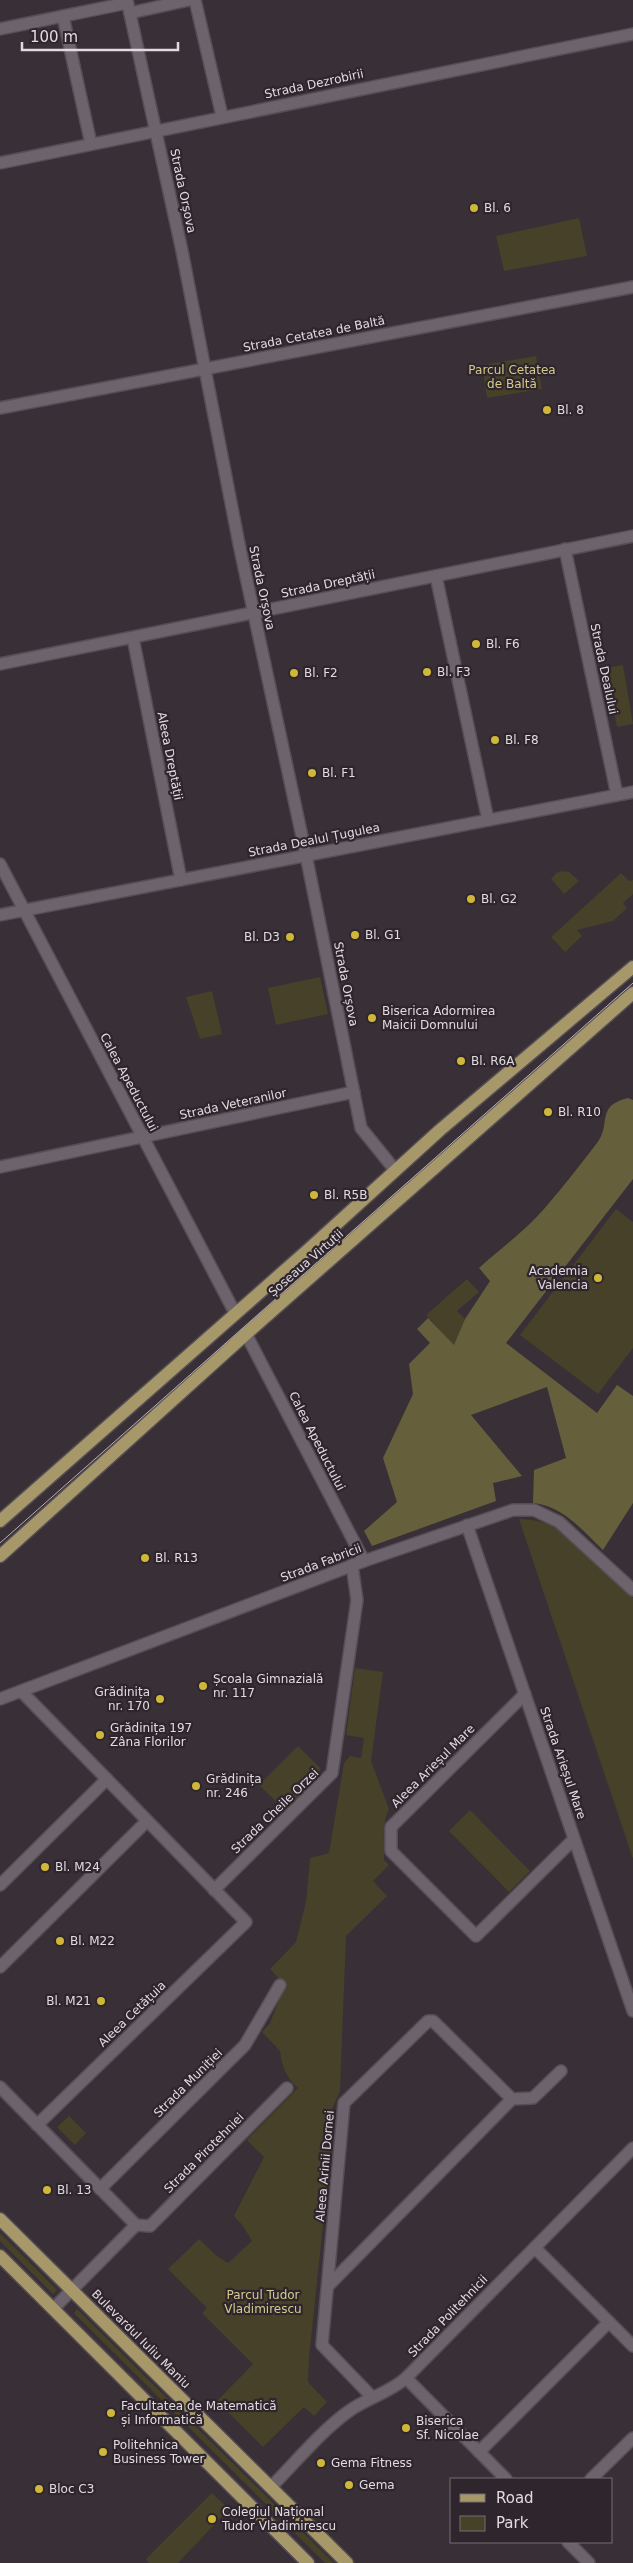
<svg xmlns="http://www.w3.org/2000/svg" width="633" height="2563" viewBox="0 0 633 2563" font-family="'DejaVu Sans',sans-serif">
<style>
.green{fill:#464128}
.forest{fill:#655f3c}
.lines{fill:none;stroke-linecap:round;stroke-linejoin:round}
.minor-casing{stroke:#554e54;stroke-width:14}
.major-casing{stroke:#554e54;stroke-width:15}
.minor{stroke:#6d636c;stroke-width:11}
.major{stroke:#a69868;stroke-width:12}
.tram{stroke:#b7b0b6;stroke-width:1}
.poi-dot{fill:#cfb837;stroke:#2e252d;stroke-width:2}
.labels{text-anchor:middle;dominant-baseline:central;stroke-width:4.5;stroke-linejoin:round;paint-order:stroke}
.street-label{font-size:12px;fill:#e1dbe0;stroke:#2e252d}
.poi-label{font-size:12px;fill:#e1dbe0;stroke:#2e252d;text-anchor:start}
.park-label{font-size:12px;fill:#d6ca8c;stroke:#2e252d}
</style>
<rect width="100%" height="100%" fill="#382f37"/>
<g class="green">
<polygon points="579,218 587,256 504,271 496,236"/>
<polygon points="536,356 542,389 487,398 482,365"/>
<polygon points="623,665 633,724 617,727 605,668"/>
<polygon points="562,871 569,872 579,881 564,894 551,879 556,873"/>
<polygon points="621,873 629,881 633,880 633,894 623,903 627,908 613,921 577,930 582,936 565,952 551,937"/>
<polygon points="320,977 328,1014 276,1025 268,988"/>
<polygon points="212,991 222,1034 200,1039 186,997"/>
<polygon points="616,1209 633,1222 633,1348 598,1394 520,1335"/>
<polygon points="467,1279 479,1292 457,1311 465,1319 454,1346 426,1315"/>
<path d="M519,1519C534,1520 545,1521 558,1529L633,1598V1859Z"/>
<path d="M355,1668L383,1672L371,1761L389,1809C381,1825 385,1842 384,1860L389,1865L373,1881L387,1896L346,1936L340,2091L332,2109L335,2110L309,2358L308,2382L327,2402L314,2416L304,2407L263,2447L217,2401L253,2364L202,2313L207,2308L168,2269L199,2239L217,2256L228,2263L252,2241L243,2226L234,2216L264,2157L247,2140L298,2088C286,2077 282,2067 280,2051L262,2032L270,2023L285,1985L270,1969L296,1942L306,1902L310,1858L329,1853L344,1763L350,1756L361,1758L364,1738L346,1735Z"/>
<polygon points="298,1746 320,1768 319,1778 286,1811 259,1785"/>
<polygon points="470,1810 530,1871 509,1892 449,1831"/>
<polygon points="69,2116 86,2133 75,2145 57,2127"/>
<polygon points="0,2233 57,2290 53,2294 0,2241"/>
<polygon points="77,2309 334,2563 325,2563 74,2313"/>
<polygon points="212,2493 229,2509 178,2563 149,2563 146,2559"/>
</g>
<path class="forest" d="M628,1098L633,1100V1179L506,1343L597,1413L617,1385L633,1396V1503L603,1550C582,1530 563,1506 533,1503L534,1470L566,1458L547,1387L471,1415L522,1476L493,1483L496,1501L372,1546L364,1531L397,1502L383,1458L413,1394L409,1364L430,1343L417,1329L428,1318L454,1345L465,1319L490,1281L479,1268C500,1249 525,1231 544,1209C562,1188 580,1165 597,1143C612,1123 595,1106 628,1098Z"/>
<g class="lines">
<g class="minor-casing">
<g id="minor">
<polyline points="127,0 182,251 240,549 306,855 361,1128 395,1170"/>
<polyline points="195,0 222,116"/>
<polyline points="130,13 189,0"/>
<polyline points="63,16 91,144"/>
<polyline points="0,29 127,3"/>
<polyline points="0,163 633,34"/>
<polyline points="0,408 633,287"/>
<polyline points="565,549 617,795"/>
<polyline points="436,576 488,820"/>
<polyline points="133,638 181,880"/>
<polyline points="0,664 633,536"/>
<polyline points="0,864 235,1313"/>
<polyline points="0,915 633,792"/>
<polyline points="0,1167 354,1092"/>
<polyline points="246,1334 364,1561"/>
<polyline points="467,1525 633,2011"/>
<polyline points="21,1691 246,1922 37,2125"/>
<polyline points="525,1694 391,1827 391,1851 476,1936 574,1839"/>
<polyline points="0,1699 364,1561 513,1510 534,1510 559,1522 633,1590"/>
<polyline points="0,1885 107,1779"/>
<polyline points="214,1890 332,1773 357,1600 352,1565"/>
<polyline points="0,1967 147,1821"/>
<polyline points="0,2087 136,2225"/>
<polyline points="100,2189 245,2045 280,1985"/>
<polyline points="136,2225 150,2226 287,2088"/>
<polyline points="535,2248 633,2346"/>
<polyline points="328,2286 512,2099 533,2098 561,2071"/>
<polyline points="53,2309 136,2225"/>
<polyline points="406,2378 506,2479"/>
<polyline points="372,2397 322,2345 344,2103 428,2021 433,2021 512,2099"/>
<polyline points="479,2452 609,2322"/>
<polyline points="591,2479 633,2438"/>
<path d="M271,2487C296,2462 320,2432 349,2411C367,2398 389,2393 406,2378L633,2148"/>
<polyline points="568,2542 589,2563"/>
</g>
</g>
<g class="major-casing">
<g id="major">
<polyline points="0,1521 309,1249 440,1130 633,967"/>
<polyline points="0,1556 246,1334 633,993"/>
<polyline points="0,2219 347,2563"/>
<polyline points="0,2256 308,2563"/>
</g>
</g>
<use href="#minor" class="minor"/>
<use href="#major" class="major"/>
<polyline class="tram" points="0,1543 633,983"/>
</g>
<g class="poi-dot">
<circle cx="474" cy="208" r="5"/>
<circle cx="547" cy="410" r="5"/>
<circle cx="476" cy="644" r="5"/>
<circle cx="427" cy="672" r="5"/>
<circle cx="294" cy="673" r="5"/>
<circle cx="495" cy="740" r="5"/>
<circle cx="312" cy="773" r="5"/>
<circle cx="471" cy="899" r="5"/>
<circle cx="355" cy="935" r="5"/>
<circle cx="290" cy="937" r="5"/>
<circle cx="372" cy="1018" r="5"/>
<circle cx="461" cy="1061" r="5"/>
<circle cx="548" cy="1112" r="5"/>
<circle cx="314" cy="1195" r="5"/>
<circle cx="598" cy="1278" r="5"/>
<circle cx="145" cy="1558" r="5"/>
<circle cx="203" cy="1686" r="5"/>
<circle cx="160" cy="1699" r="5"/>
<circle cx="100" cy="1735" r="5"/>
<circle cx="196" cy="1786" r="5"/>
<circle cx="45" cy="1867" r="5"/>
<circle cx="60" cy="1941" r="5"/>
<circle cx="101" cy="2001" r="5"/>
<circle cx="47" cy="2190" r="5"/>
<circle cx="111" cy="2413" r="5"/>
<circle cx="406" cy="2428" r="5"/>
<circle cx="103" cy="2452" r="5"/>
<circle cx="321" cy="2463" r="5"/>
<circle cx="349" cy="2485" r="5"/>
<circle cx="39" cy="2489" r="5"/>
<circle cx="212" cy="2519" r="5"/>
</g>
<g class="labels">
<g class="street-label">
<text transform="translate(314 84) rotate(-12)">Strada Dezrobirii</text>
<text transform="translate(183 191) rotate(78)">Strada Orșova</text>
<text transform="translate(314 334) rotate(-11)">Strada Cetatea de Baltă</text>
<text transform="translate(328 584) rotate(-12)">Strada Dreptății</text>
<text transform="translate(262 588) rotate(78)">Strada Orșova</text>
<text transform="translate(604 669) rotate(78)">Strada Dealului</text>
<text transform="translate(170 756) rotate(79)">Aleea Dreptății</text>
<text transform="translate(314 840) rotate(-11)">Strada Dealul Țugulea</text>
<text transform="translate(346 984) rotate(79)">Strada Orșova</text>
<text transform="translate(129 1082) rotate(62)">Calea Apeductului</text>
<text transform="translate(233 1104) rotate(-12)">Strada Veteranilor</text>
<text transform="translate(306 1263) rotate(-41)">Șoseaua Virtuții</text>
<text transform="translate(317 1441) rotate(63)">Calea Apeductului</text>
<text transform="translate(321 1563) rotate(-21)">Strada Fabricii</text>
<text transform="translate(563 1763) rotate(71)">Strada Arieșul Mare</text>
<text transform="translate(433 1766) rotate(-45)">Aleea Arieșul Mare</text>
<text transform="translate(275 1811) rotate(-44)">Strada Cheile Orzei</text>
<text transform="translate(132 2014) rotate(-44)">Aleea Cetățuia</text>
<text transform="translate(188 2083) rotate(-45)">Strada Muniției</text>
<text transform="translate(204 2153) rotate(-45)">Strada Pirotehniei</text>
<text transform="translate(325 2166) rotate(-85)">Aleea Arinii Dornei</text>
<text transform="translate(448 2316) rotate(-46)">Strada Politehnicii</text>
<text transform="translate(141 2339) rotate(45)">Bulevardul Iuliu Maniu</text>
</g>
<g class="poi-label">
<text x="484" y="208">Bl. 6</text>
<text x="557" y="410">Bl. 8</text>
<text x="486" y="644">Bl. F6</text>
<text x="437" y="672">Bl. F3</text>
<text x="304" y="673">Bl. F2</text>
<text x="505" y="740">Bl. F8</text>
<text x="322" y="773">Bl. F1</text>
<text x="481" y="899">Bl. G2</text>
<text x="365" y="935">Bl. G1</text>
<text x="280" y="937" text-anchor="end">Bl. D3</text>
<text x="382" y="1011">Biserica Adormirea<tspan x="382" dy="14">Maicii Domnului</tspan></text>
<text x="471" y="1061">Bl. R6A</text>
<text x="558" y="1112">Bl. R10</text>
<text x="324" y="1195">Bl. R5B</text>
<text x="588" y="1271" text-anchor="end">Academia<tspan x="588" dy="14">Valencia</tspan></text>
<text x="155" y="1558">Bl. R13</text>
<text x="213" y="1679">Școala Gimnazială<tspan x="213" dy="14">nr. 117</tspan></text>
<text x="150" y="1692" text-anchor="end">Grădinița<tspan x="150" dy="14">nr. 170</tspan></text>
<text x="110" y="1728">Grădinița 197<tspan x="110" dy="14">Zâna Florilor</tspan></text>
<text x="206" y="1779">Grădinița<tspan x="206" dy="14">nr. 246</tspan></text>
<text x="55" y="1867">Bl. M24</text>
<text x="70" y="1941">Bl. M22</text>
<text x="91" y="2001" text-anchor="end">Bl. M21</text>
<text x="57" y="2190">Bl. 13</text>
<text x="121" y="2406">Facultatea de Matematică<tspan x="121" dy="14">și Informatică</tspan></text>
<text x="416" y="2421">Biserica<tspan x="416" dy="14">Sf. Nicolae</tspan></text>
<text x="113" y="2445">Politehnica<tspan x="113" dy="14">Business Tower</tspan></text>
<text x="331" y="2463">Gema Fitness</text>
<text x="359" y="2485">Gema</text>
<text x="49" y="2489">Bloc C3</text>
<text x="222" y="2512">Colegiul Național<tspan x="222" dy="14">Tudor Vladimirescu</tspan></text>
</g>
<g class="park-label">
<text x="512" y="370">Parcul Cetatea<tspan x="512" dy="14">de Baltă</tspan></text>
<text x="263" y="2295">Parcul Tudor<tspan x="263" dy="14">Vladimirescu</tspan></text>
</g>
</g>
<rect x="450" y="2478" width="162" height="65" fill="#2e252d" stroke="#766e75"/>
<rect x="460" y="2494" width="25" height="8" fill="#a69868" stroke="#766e75"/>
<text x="496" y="2503" font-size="15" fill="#e1dbe0">Road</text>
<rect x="460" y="2516" width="25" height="15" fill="#464128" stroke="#766e75"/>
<text x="496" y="2528" font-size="15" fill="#e1dbe0">Park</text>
<path d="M22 42v8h156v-8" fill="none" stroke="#e1dbe0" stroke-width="2.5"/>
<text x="30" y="42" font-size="15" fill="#e1dbe0" stroke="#2e252d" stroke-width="4" paint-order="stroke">100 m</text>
</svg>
